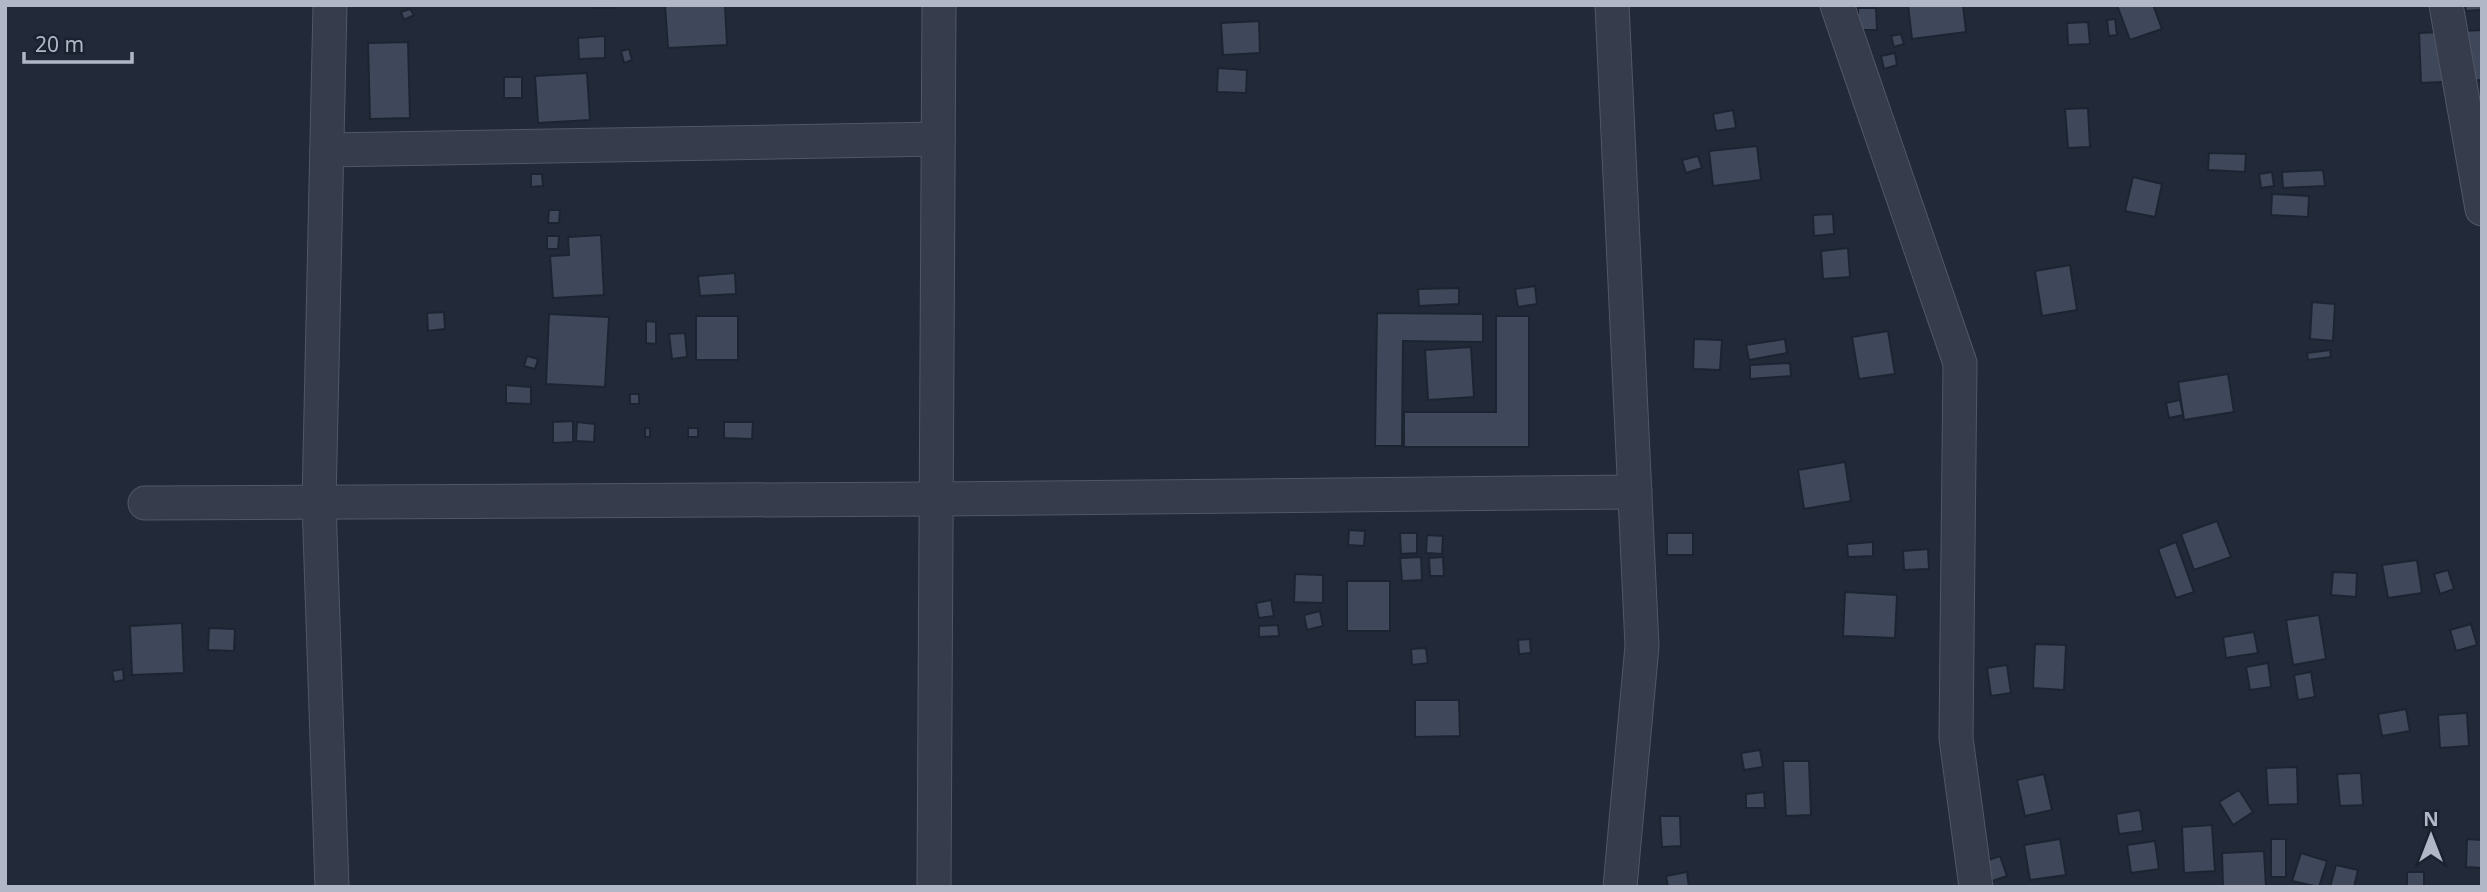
<svg xmlns="http://www.w3.org/2000/svg" width="2487" height="892" viewBox="0 0 2487 892" font-family="'Noto Sans',sans-serif">
<style>
.building{fill:#3e485a;stroke:#1d2431;stroke-width:2}
.lines{fill:none;stroke-linecap:round;stroke-linejoin:round}
.minor-casing{stroke:#515765;stroke-width:35}
.minor{stroke:#363c4b;stroke-width:33}
</style>
<rect width="100%" height="100%" fill="#222a3a"/>
<g class="building">
<rect x="592" y="5" width="25" height="3"/>
<polygon points="665,5 725,5 727,45 668,48"/>
<polygon points="1908,5 1963,5 1966,32 1912,39"/>
<polygon points="2117,5 2153,5 2162,29 2130,40"/>
<polygon points="2465,5 2482,5 2482,10 2466,11"/>
<polygon points="1858,8 1876,8 1877,30 1858,30"/>
<polygon points="410,9 414,15 404,20 401,12"/>
<polygon points="2115,19 2117,35 2109,36 2107,20"/>
<polygon points="1259,21 1260,53 1223,55 1221,23"/>
<polygon points="2088,22 2090,44 2068,45 2067,23"/>
<polygon points="2482,30 2482,80 2421,83 2419,33"/>
<polygon points="1901,34 1904,44 1894,47 1891,36"/>
<polygon points="605,36 605,58 579,59 578,38"/>
<polygon points="408,42 410,118 370,119 368,43"/>
<polygon points="629,49 632,60 624,63 621,51"/>
<polygon points="1895,53 1897,65 1884,69 1881,56"/>
<polygon points="1218,68 1247,70 1246,93 1217,92"/>
<polygon points="587,73 590,120 538,123 535,76"/>
<rect x="504" y="77" width="18" height="21"/>
<polygon points="2088,108 2090,147 2068,148 2065,109"/>
<polygon points="1733,110 1736,128 1716,131 1713,114"/>
<polygon points="1757,146 1761,180 1713,186 1709,151"/>
<polygon points="2209,153 2246,154 2245,172 2208,170"/>
<polygon points="1698,156 1702,168 1686,173 1682,160"/>
<polygon points="2323,170 2325,186 2283,188 2282,172"/>
<polygon points="2272,172 2274,186 2261,188 2259,174"/>
<polygon points="531,174 542,174 543,186 531,187"/>
<polygon points="2133,177 2162,184 2155,217 2125,211"/>
<polygon points="2272,194 2309,196 2308,217 2271,215"/>
<polygon points="549,210 560,210 559,223 548,223"/>
<polygon points="1833,214 1834,234 1814,236 1813,215"/>
<polygon points="601,235 604,295 553,298 550,256 569,255 568,237"/>
<polygon points="547,236 559,236 558,249 547,249"/>
<polygon points="1848,248 1850,277 1823,279 1821,251"/>
<polygon points="2070,265 2077,310 2042,316 2035,271"/>
<polygon points="735,273 736,294 700,296 698,276"/>
<polygon points="1535,286 1537,304 1518,307 1515,289"/>
<polygon points="1459,288 1459,304 1419,306 1418,289"/>
<polygon points="2312,302 2335,304 2333,341 2310,339"/>
<polygon points="444,312 445,329 428,331 427,313"/>
<polygon points="1377,313 1483,314 1483,342 1403,341 1402,446 1375,446"/>
<polygon points="549,314 609,317 605,387 546,384"/>
<rect x="696" y="316" width="42" height="44"/>
<polygon points="1496,316 1529,316 1529,447 1404,447 1404,412 1496,412"/>
<polygon points="646,321 656,322 656,344 646,343"/>
<polygon points="1888,331 1895,374 1859,379 1852,337"/>
<polygon points="685,333 687,357 672,359 669,334"/>
<polygon points="1694,339 1722,340 1720,370 1693,369"/>
<polygon points="1785,339 1787,353 1749,360 1746,345"/>
<polygon points="1471,347 1474,397 1428,400 1425,350"/>
<polygon points="2330,350 2331,357 2308,360 2307,353"/>
<polygon points="527,356 538,359 535,369 524,366"/>
<polygon points="1790,363 1791,376 1750,379 1750,365"/>
<polygon points="2228,374 2234,412 2184,420 2178,382"/>
<polygon points="506,385 531,387 531,404 506,403"/>
<rect x="630" y="394" width="9" height="10"/>
<polygon points="2180,400 2183,415 2169,418 2166,403"/>
<polygon points="573,421 573,442 553,443 553,422"/>
<polygon points="577,422 595,424 594,442 576,441"/>
<polygon points="724,422 753,422 752,439 724,438"/>
<rect x="645" y="428" width="5" height="9"/>
<rect x="688" y="428" width="10" height="9"/>
<polygon points="1845,462 1851,501 1804,509 1798,470"/>
<polygon points="2217,521 2231,557 2194,570 2181,534"/>
<polygon points="1349,530 1365,531 1364,546 1348,545"/>
<polygon points="1400,533 1417,533 1417,553 1401,554"/>
<rect x="1667" y="533" width="26" height="22"/>
<polygon points="1427,535 1443,536 1442,554 1426,553"/>
<polygon points="1873,542 1873,556 1848,557 1847,544"/>
<polygon points="2176,542 2194,592 2176,598 2158,549"/>
<polygon points="1928,549 1929,569 1904,570 1903,551"/>
<polygon points="1421,557 1422,580 1402,581 1400,558"/>
<polygon points="1443,557 1444,576 1430,576 1429,558"/>
<polygon points="2417,560 2422,593 2388,598 2382,565"/>
<polygon points="2448,570 2454,589 2440,594 2434,574"/>
<polygon points="2333,572 2357,573 2356,597 2331,595"/>
<polygon points="1295,574 1323,575 1323,603 1294,602"/>
<rect x="1347" y="581" width="43" height="50"/>
<polygon points="1845,592 1897,595 1895,638 1843,636"/>
<polygon points="1271,600 1274,616 1259,618 1256,603"/>
<polygon points="1320,611 1323,626 1307,630 1304,615"/>
<polygon points="2319,615 2326,659 2293,665 2286,620"/>
<polygon points="182,623 184,673 132,675 130,626"/>
<polygon points="2471,624 2477,645 2456,651 2450,630"/>
<polygon points="1278,625 1279,636 1259,637 1259,626"/>
<polygon points="209,628 235,629 234,651 208,650"/>
<polygon points="2254,632 2258,653 2226,658 2223,637"/>
<polygon points="1530,639 1531,653 1519,654 1518,640"/>
<polygon points="2035,644 2066,645 2064,690 2033,688"/>
<polygon points="1426,648 1428,663 1412,665 1411,649"/>
<polygon points="2268,663 2271,687 2250,690 2246,667"/>
<polygon points="2007,665 2011,693 1991,696 1987,668"/>
<polygon points="123,669 124,680 114,682 112,671"/>
<polygon points="2311,672 2315,697 2298,700 2294,675"/>
<polygon points="1415,700 1459,700 1460,736 1415,737"/>
<polygon points="2406,709 2410,731 2382,736 2378,714"/>
<polygon points="2467,713 2469,746 2440,748 2438,715"/>
<polygon points="1760,750 1763,767 1744,770 1741,753"/>
<polygon points="1783,761 1809,761 1811,815 1786,816"/>
<polygon points="2297,767 2298,804 2268,805 2266,768"/>
<polygon points="2361,773 2363,805 2340,806 2337,774"/>
<polygon points="2044,774 2052,810 2025,816 2017,780"/>
<polygon points="2239,790 2253,812 2233,825 2219,802"/>
<polygon points="1764,792 1765,808 1746,808 1746,794"/>
<polygon points="2140,810 2143,831 2119,834 2116,814"/>
<polygon points="1660,816 1680,816 1681,846 1662,847"/>
<polygon points="2212,825 2215,871 2184,873 2182,827"/>
<polygon points="2060,839 2066,875 2030,880 2024,845"/>
<rect x="2271" y="839" width="15" height="38"/>
<polygon points="2467,839 2482,840 2482,868 2466,867"/>
<polygon points="2155,841 2159,869 2131,873 2127,845"/>
<polygon points="2264,851 2266,887 2223,887 2222,853"/>
<polygon points="2301,853 2327,861 2319,887 2292,881"/>
<polygon points="2000,856 2007,876 1989,882 1983,862"/>
<polygon points="2336,865 2358,870 2354,887 2330,887"/>
<polygon points="1687,872 1689,887 1668,887 1666,876"/>
<rect x="2407" y="872" width="17" height="15"/>
</g>
<g class="lines">
<g class="minor-casing">
<g id="minor">
<polyline points="330,5 319,502 332,887"/>
<polyline points="1612,5 1642,646 1620,887"/>
<polyline points="1837,5 1960,363 1956,738 1976,887"/>
<polyline points="2446,5 2482,209"/>
<polyline points="327,150 938,139"/>
<polyline points="145,503 935,499 1635,492"/>
<polyline points="934,887 939,5"/>
</g>
</g>
<use href="#minor" class="minor"/>
</g>
<rect width="2487" height="892" fill="none" stroke="#b1b7c7" stroke-width="14"/>
<g transform="translate(2431 836)" stroke="#1b222f" stroke-width="5" paint-order="stroke">
<path d="M0-5L12 26L0 18L-12 26Z" fill="#b1b7c7"/>
<text y="-10" font-size="19" font-weight="bold" text-anchor="middle" fill="#b1b7c7">N</text>
</g>
<path d="M24 52v10h108v-10" fill="none" stroke="#b1b7c7" stroke-width="3.5"/>
<text x="35" y="52" font-size="21" fill="#b1b7c7" stroke="#1b222f" stroke-width="5" paint-order="stroke">20 m</text>
</svg>
